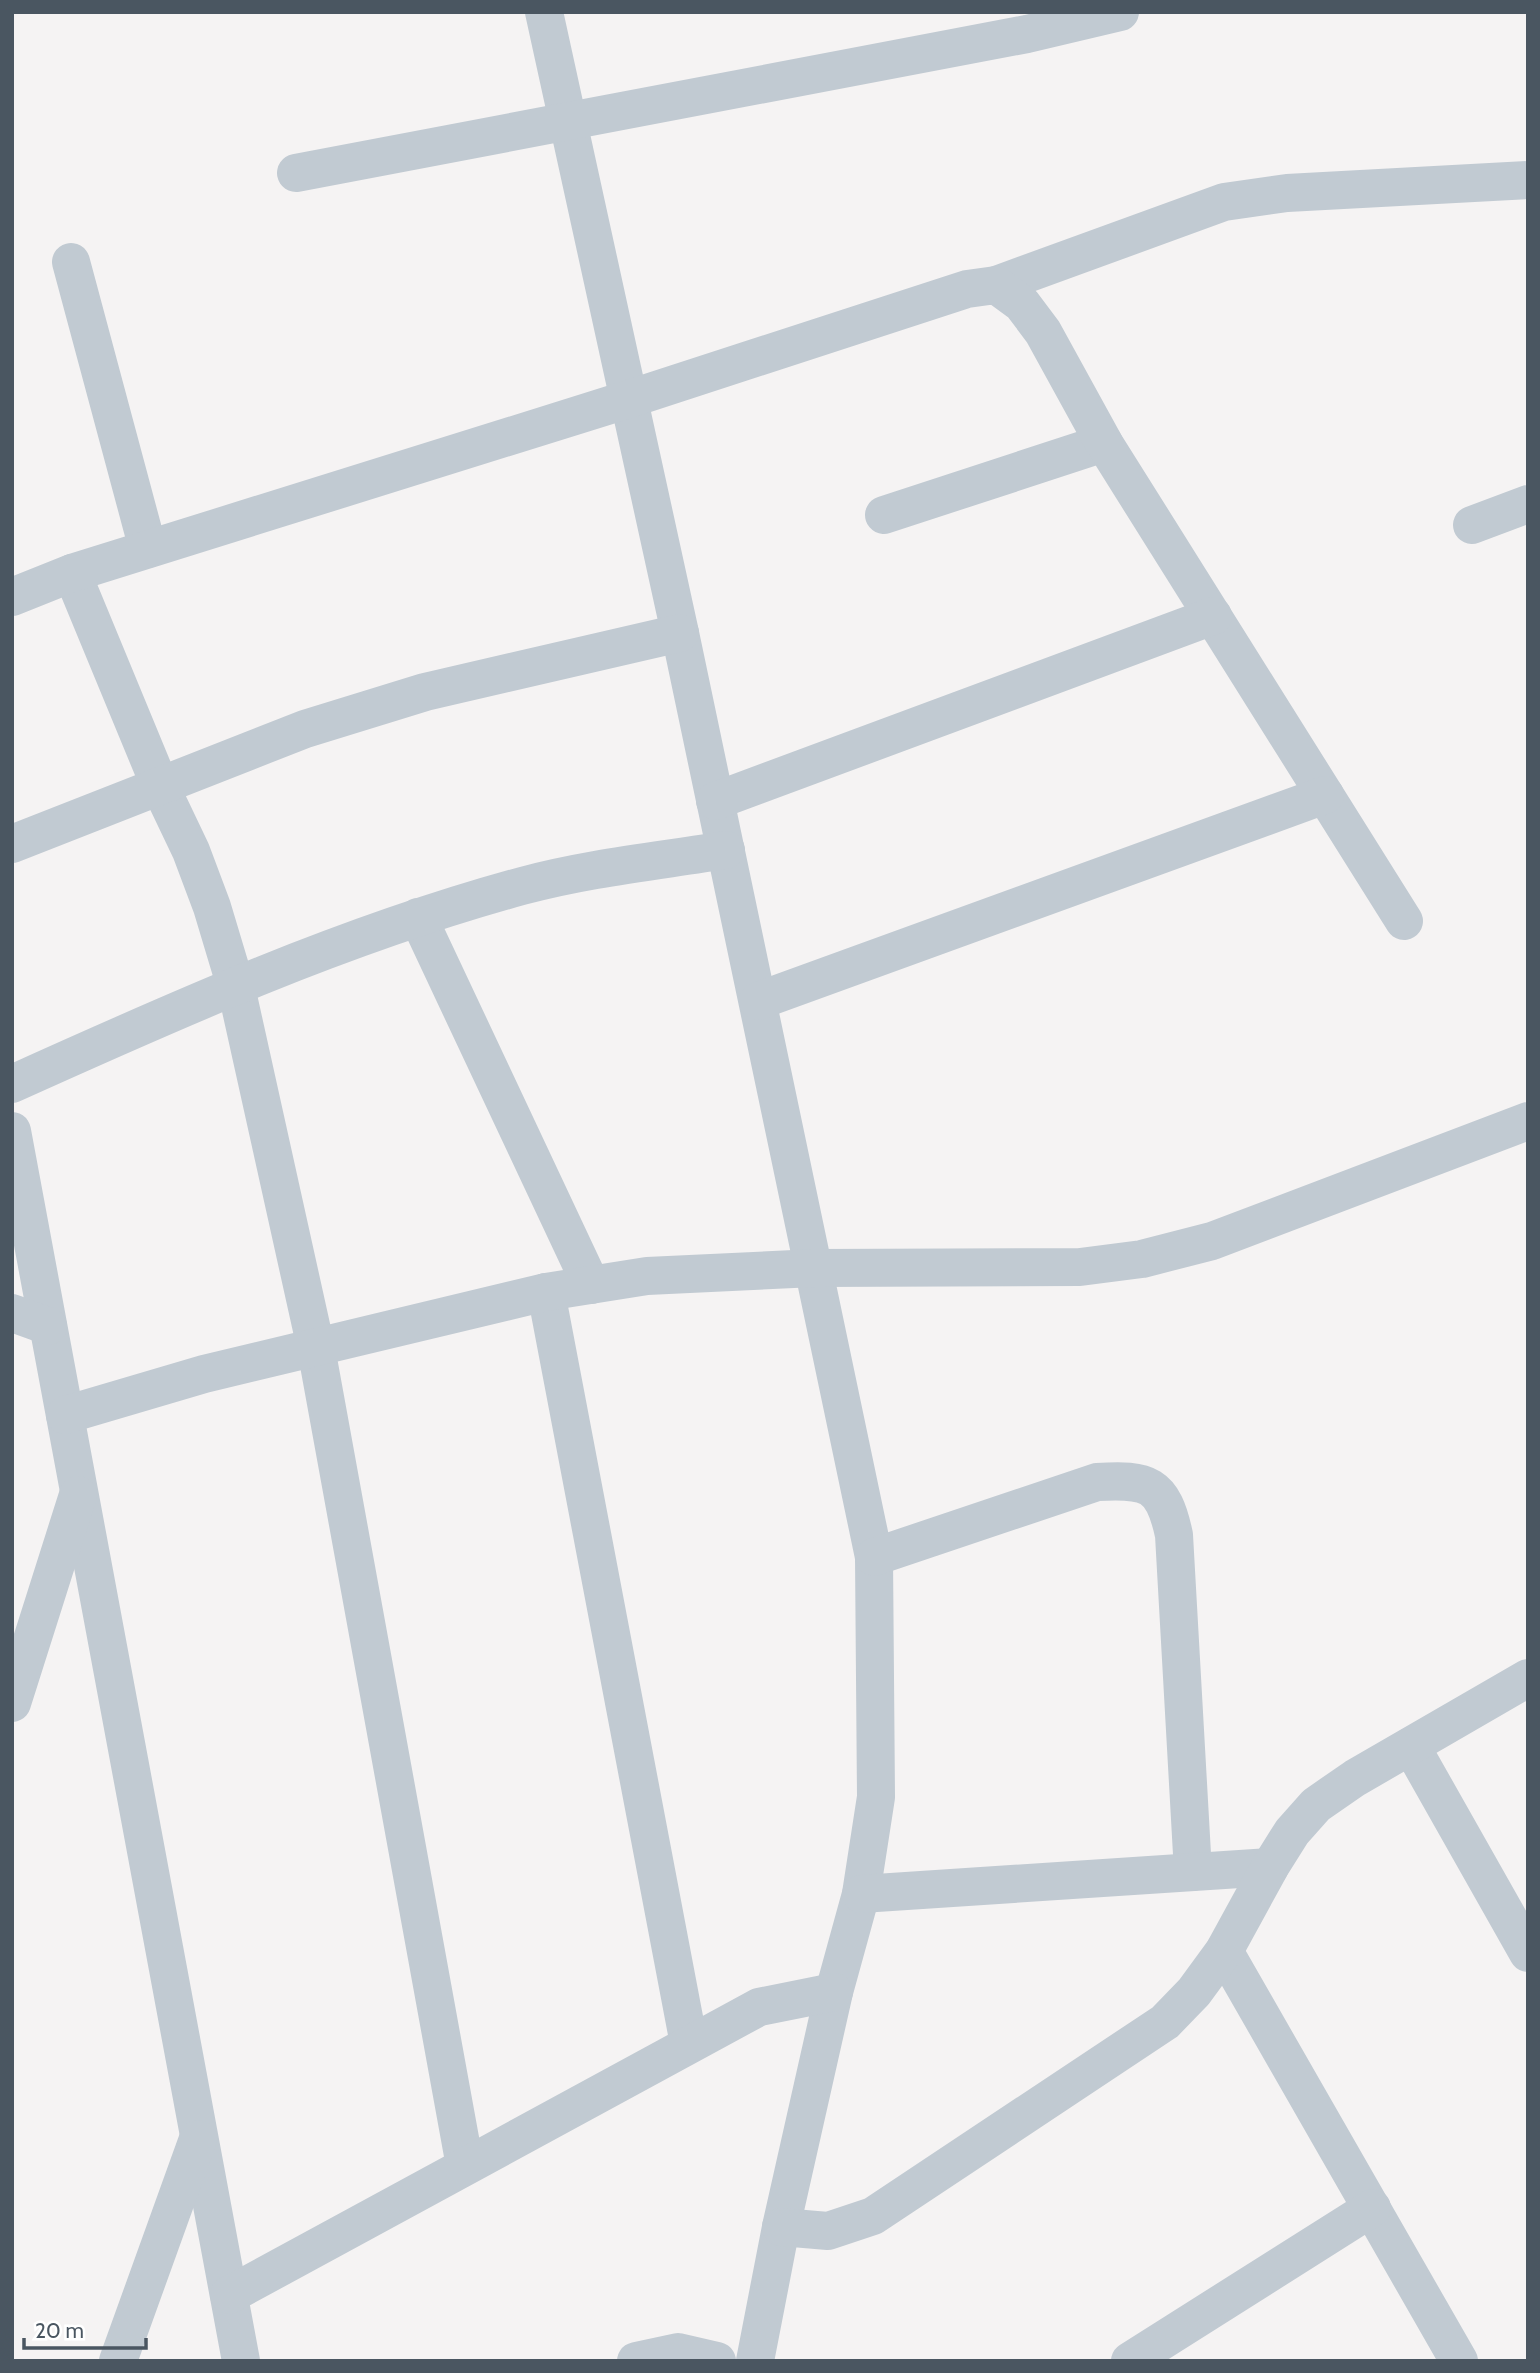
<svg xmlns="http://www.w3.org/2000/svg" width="1540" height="2373" viewBox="0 0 1540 2373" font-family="Cabin,sans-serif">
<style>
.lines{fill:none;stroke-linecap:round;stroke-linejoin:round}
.street{stroke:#c1cad2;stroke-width:38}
</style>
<rect width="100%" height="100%" fill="#f5f3f3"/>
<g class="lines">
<g class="street">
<polyline points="544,12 680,633 874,1557 876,1797 861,1894 834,1992 781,2227 755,2361"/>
<polyline points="296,173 1027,34 1120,12"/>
<polyline points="71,262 148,549"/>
<polyline points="996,285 1224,202 1287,193 1528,180"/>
<polyline points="884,515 1104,443"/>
<polyline points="1472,525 1528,504"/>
<polyline points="72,573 160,786 191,851 212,907 236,987 316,1348 465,2166"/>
<polyline points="12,597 72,573 629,399 967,289 996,285 1022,304 1043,332 1104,443 1404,921"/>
<polyline points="715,801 1213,616"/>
<polyline points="12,844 305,729 425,692 680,633"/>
<polyline points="418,917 591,1285"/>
<polyline points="758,1001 1325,795"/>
<path d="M12,1084C178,1009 346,934 522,886C588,868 658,861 726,850"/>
<polyline points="12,1131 241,2361"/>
<polyline points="546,1292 689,2044"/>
<polyline points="12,1313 48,1326"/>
<polyline points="65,1415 204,1374 546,1292 647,1276 815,1268 1080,1267 1142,1259 1212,1241 1528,1121"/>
<path d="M874,1557L1097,1482C1148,1479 1163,1483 1174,1535L1193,1872"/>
<polyline points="12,1703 78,1495"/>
<polyline points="1411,1746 1528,1953"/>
<polyline points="861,1894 1270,1867"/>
<polyline points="1224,1951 1459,2361"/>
<polyline points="781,2227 828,2231 873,2216 1165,2022 1194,1992 1224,1951 1270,1867 1292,1832 1316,1805 1355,1778 1528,1678"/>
<polyline points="229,2295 759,2007 834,1992"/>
<polyline points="118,2361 198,2139"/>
<polyline points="636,2361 678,2352 717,2361"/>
<polyline points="1130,2361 1372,2208"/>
</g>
</g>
<rect width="1540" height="2373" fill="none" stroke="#4a5661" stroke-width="28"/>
<path d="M24 2338v10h122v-10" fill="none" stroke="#4a5661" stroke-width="3.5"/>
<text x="35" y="2338" font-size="21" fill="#4a5661" stroke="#ffffff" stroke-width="5" paint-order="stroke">20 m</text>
</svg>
